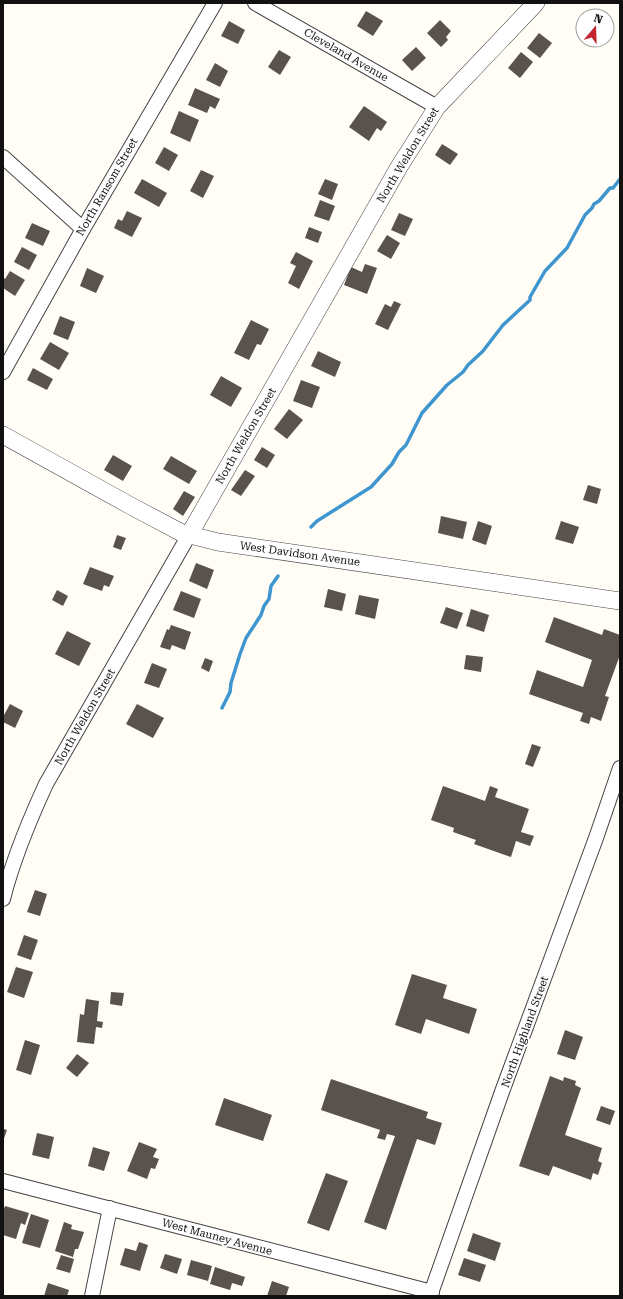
<svg xmlns="http://www.w3.org/2000/svg" width="623" height="1299" viewBox="0 0 623 1299" font-family="'Roboto Serif',serif">
<style>
.lines{fill:none;stroke-linecap:round;stroke-linejoin:round}
.stream{stroke:#3f96cf;stroke-width:3.5}
.building{fill:#5a524d}
.minor-casing{stroke:#444;stroke-width:16}
.tertiary-casing{stroke:#444;stroke-width:18}
.minor{stroke:#fff;stroke-width:14}
.tertiary{stroke:#fff;stroke-width:17}
.labels{text-anchor:middle;dominant-baseline:central;stroke-width:4;stroke-linejoin:round;paint-order:stroke}
.street-label{font-size:11px;fill:#111;stroke:#fff}
</style>
<rect width="100%" height="100%" fill="#fffdf5"/>
<g class="lines">
<g class="stream">
<polyline points="311,527 317,521 371,487 392,464 399,452 406,445 422,413 447,385 463,372 468,365 483,351 503,325 530,300 530,297 545,271 567,248 585,215 592,208 594,204 599,201 610,188 613,188 620,179"/>
<polyline points="222,708 230,692 231,683 240,654 246,638 261,615 264,606 269,599 271,586 278,576"/>
</g>
</g>
<g class="building">
<polygon points="366,11 383,21 373,36 357,26"/>
<polygon points="440,20 451,31 446,37 448,40 441,47 427,33"/>
<polygon points="229,21 245,30 238,44 221,36"/>
<polygon points="539,33 552,43 540,58 527,48"/>
<polygon points="416,47 426,58 412,71 402,60"/>
<polygon points="279,50 291,57 280,75 268,67"/>
<polygon points="521,52 533,62 520,78 508,68"/>
<polygon points="215,63 228,71 220,87 206,80"/>
<polygon points="195,88 220,99 215,109 210,106 207,113 188,105"/>
<polygon points="364,106 387,122 381,131 377,128 369,141 349,127"/>
<polygon points="179,111 199,120 190,142 170,133"/>
<polygon points="442,144 458,154 450,165 435,155"/>
<polygon points="164,147 178,155 169,171 155,163"/>
<polygon points="201,170 214,176 203,198 190,191"/>
<polygon points="142,179 167,193 159,207 134,193"/>
<polygon points="325,179 338,184 332,200 318,194"/>
<polygon points="320,200 335,206 329,221 314,216"/>
<polygon points="127,211 142,218 132,237 114,228 118,219 122,221"/>
<polygon points="399,213 413,219 405,236 391,230"/>
<polygon points="32,223 50,231 43,246 25,238"/>
<polygon points="309,227 322,232 318,243 305,238"/>
<polygon points="387,235 400,243 391,259 377,251"/>
<polygon points="22,247 37,255 29,270 14,262"/>
<polygon points="296,252 313,261 299,289 288,283 296,266 290,263"/>
<polygon points="365,264 377,268 367,294 344,285 351,267 362,272"/>
<polygon points="87,268 104,276 96,293 80,286"/>
<polygon points="10,271 25,280 15,296 3,288 3,277 5,279"/>
<polygon points="394,301 401,304 388,330 375,324 385,304 391,307"/>
<polygon points="60,316 75,322 68,340 53,334"/>
<polygon points="251,320 269,329 261,345 257,344 249,360 234,353"/>
<polygon points="50,342 69,353 59,370 40,359"/>
<polygon points="318,351 341,362 335,377 311,366"/>
<polygon points="33,368 53,379 47,390 27,380"/>
<polygon points="221,376 242,388 231,407 210,395"/>
<polygon points="301,380 320,387 312,408 293,401"/>
<polygon points="289,409 303,420 287,439 274,429"/>
<polygon points="262,447 275,455 267,468 254,460"/>
<polygon points="113,455 132,466 123,481 104,470"/>
<polygon points="171,456 197,471 189,484 163,469"/>
<polygon points="245,470 255,476 241,496 231,490"/>
<polygon points="588,485 601,489 597,504 583,500"/>
<polygon points="184,491 195,497 183,516 173,509"/>
<polygon points="441,516 467,522 463,539 438,533"/>
<polygon points="478,521 492,526 486,545 472,540"/>
<polygon points="561,521 579,527 573,544 555,539"/>
<polygon points="117,535 126,538 121,550 113,547"/>
<polygon points="196,563 214,570 207,589 189,581"/>
<polygon points="90,567 114,576 109,587 104,585 102,591 83,584"/>
<polygon points="328,589 346,594 342,611 324,607"/>
<polygon points="57,590 68,596 63,606 52,600"/>
<polygon points="181,591 201,599 194,618 173,610"/>
<polygon points="359,595 379,599 375,619 355,614"/>
<polygon points="446,607 463,613 457,629 440,623"/>
<polygon points="471,609 489,615 484,632 466,626"/>
<polygon points="554,617 602,635 604,629 620,635 620,655 605,696 609,697 601,721 591,717 589,724 580,721 583,713 529,694 537,670 583,687 592,660 545,642"/>
<polygon points="171,625 191,632 185,650 172,645 170,650 160,647 167,629 169,630"/>
<polygon points="67,631 91,643 79,666 55,654"/>
<polygon points="466,655 483,657 481,672 464,669"/>
<polygon points="205,658 213,661 209,672 201,668"/>
<polygon points="152,663 167,669 159,688 144,683"/>
<polygon points="10,704 23,711 15,728 3,722 3,717"/>
<polygon points="137,704 164,718 153,738 126,724"/>
<polygon points="532,744 541,747 533,767 525,764"/>
<polygon points="443,786 485,801 490,786 498,789 495,797 529,809 521,832 534,836 530,846 516,841 511,857 474,844 476,840 453,832 454,828 431,820"/>
<polygon points="35,890 47,894 40,916 27,912"/>
<polygon points="24,935 38,940 31,960 17,955"/>
<polygon points="16,967 33,972 24,998 7,992"/>
<polygon points="412,974 447,985 443,998 477,1009 469,1034 426,1019 421,1034 395,1025"/>
<polygon points="111,992 124,993 122,1006 110,1004"/>
<polygon points="86,999 99,1001 97,1021 103,1022 102,1028 96,1027 94,1044 77,1042 80,1014 84,1015"/>
<polygon points="565,1030 583,1037 575,1060 557,1054"/>
<polygon points="25,1040 40,1045 31,1075 16,1070"/>
<polygon points="77,1054 89,1063 77,1077 66,1068"/>
<polygon points="550,1076 563,1081 564,1077 576,1081 575,1085 581,1088 565,1135 602,1148 598,1161 602,1163 598,1175 593,1173 591,1180 553,1166 549,1176 519,1166"/>
<polygon points="331,1079 428,1112 426,1118 442,1123 435,1145 417,1139 386,1230 364,1222 395,1136 387,1134 385,1140 377,1138 380,1130 321,1110"/>
<polygon points="224,1098 272,1115 263,1141 215,1125"/>
<polygon points="601,1106 615,1111 610,1125 596,1120"/>
<polygon points="3,1129 7,1130 3,1141"/>
<polygon points="37,1133 54,1137 49,1159 32,1155"/>
<polygon points="139,1142 157,1149 153,1157 159,1159 155,1169 151,1168 147,1179 127,1171"/>
<polygon points="93,1147 110,1152 104,1171 88,1166"/>
<polygon points="326,1173 348,1181 329,1231 307,1223"/>
<polygon points="5,1206 29,1213 25,1225 21,1223 16,1239 3,1235 3,1212"/>
<polygon points="31,1214 49,1220 40,1248 22,1243"/>
<polygon points="64,1222 72,1225 71,1229 84,1232 78,1249 75,1249 73,1257 55,1251"/>
<polygon points="473,1233 501,1243 495,1261 467,1251"/>
<polygon points="139,1242 148,1245 140,1271 120,1265 125,1248 136,1251"/>
<polygon points="165,1254 182,1259 177,1274 160,1268"/>
<polygon points="61,1255 74,1259 70,1273 56,1269"/>
<polygon points="464,1258 486,1265 480,1282 458,1275"/>
<polygon points="191,1260 212,1266 208,1281 187,1275"/>
<polygon points="215,1267 245,1277 242,1286 232,1283 230,1290 210,1284"/>
<polygon points="272,1281 289,1287 286,1296 267,1296"/>
<polygon points="48,1283 69,1290 67,1296 44,1296"/>
</g>
<g class="lines">
<g class="minor-casing">
<g id="minor">
<polyline points="255,3 437,107"/>
<polyline points="3,157 83,229"/>
<polyline points="3,372 83,229 215,3"/>
<path d="M3,899C13,859 29,821 46,784L189,535"/>
<path d="M3,1181C146,1217 289,1256 432,1292"/>
<polyline points="92,1296 110,1208"/>
<polyline points="430,1296 503,1089 596,838 620,768"/>
</g>
</g>
<g class="tertiary-casing">
<g id="tertiary">
<polyline points="3,435 131,506 182,533 218,542 620,601"/>
<polyline points="189,535 399,167 437,107 536,3"/>
</g>
</g>
<use href="#minor" class="minor"/>
<use href="#tertiary" class="tertiary"/>
</g>
<g class="labels">
<g class="street-label">
<text transform="translate(346 55) rotate(30)">Cleveland Avenue</text>
<text transform="translate(408 155) rotate(-59)">North Weldon Street</text>
<text transform="translate(107 187) rotate(-60)">North Ransom Street</text>
<text transform="translate(246 436) rotate(-60)">North Weldon Street</text>
<text transform="translate(300 554) rotate(8)">West Davidson Avenue</text>
<text transform="translate(85 717) rotate(-60)">North Weldon Street</text>
<text transform="translate(525 1032) rotate(-70)">North Highland Street</text>
<text transform="translate(217 1237) rotate(15)">West Mauney Avenue</text>
</g>
</g>
<rect width="623" height="1299" fill="none" stroke="#111111" stroke-width="8"/>
<g transform="translate(595 28) rotate(19)"><circle r="19" fill="#ffffff" stroke="#a0a0a0"/>
<path d="M0-3L7 15L0 10L-7 15Z" fill="#c4262e"/>
<text y="-6" font-size="11" font-weight="bold" text-anchor="middle" fill="#111111">N</text>
</g>
</svg>
